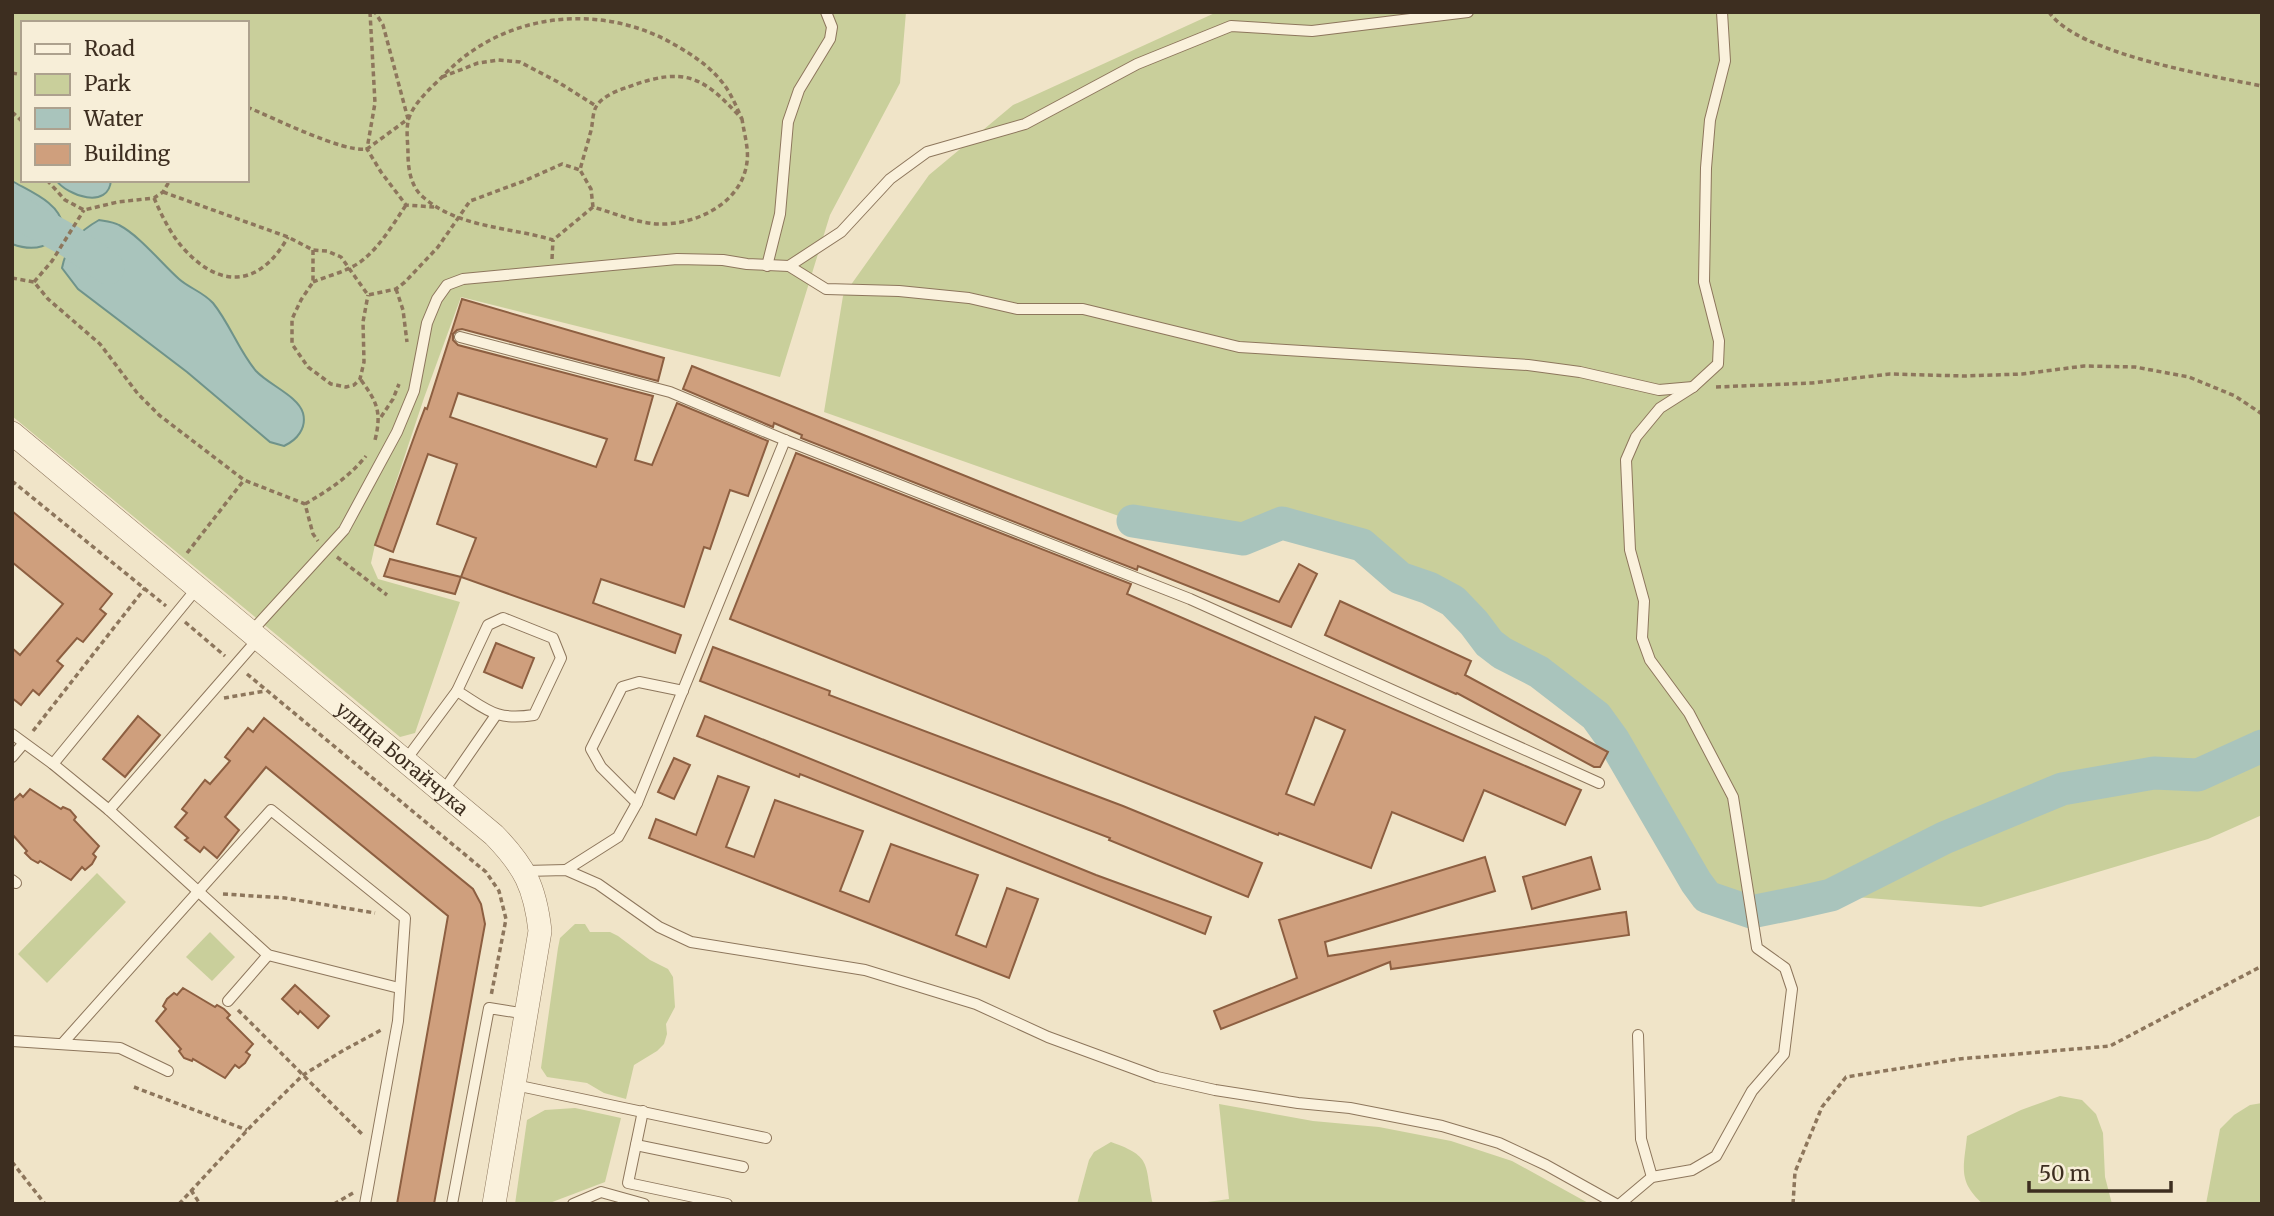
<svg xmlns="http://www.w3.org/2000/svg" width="2274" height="1216" viewBox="0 0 2274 1216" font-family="Merriweather,serif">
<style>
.green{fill:#c9cf9b;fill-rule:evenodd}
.water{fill:#a9c4bc;stroke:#6f938a;stroke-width:2}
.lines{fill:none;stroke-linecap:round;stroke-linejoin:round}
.river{stroke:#a9c4bc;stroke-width:33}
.building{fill:#cf9f7d;stroke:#8d5f41;stroke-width:2;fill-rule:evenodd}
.service-casing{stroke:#8d765c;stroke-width:12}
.minor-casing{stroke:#8d765c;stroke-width:24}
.path{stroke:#8d765c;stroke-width:3.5;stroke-dasharray:5 3.5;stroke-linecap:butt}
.service{stroke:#faf1dc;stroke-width:10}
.minor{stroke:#faf1dc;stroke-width:23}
.labels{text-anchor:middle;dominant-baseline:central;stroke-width:7;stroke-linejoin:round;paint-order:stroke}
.street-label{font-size:19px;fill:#3d2e20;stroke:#f7eed8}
</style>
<rect width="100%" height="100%" fill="#f0e4c8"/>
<g class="green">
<path d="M12,12H906L900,83L830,215L780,377L461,297L424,398L375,545L371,563L378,579L460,602L415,733L400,737L12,416ZM23,23H247V180H23Z"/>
<polygon points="1217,12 2262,12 2262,815 2208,839 1981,907 1831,895 1751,912 1707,897 1696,882 1614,741 1596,716 1539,672 1502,653 1489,643 1474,623 1452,601 1429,588 1400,578 1362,545 1283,523 1243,539 1133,521 824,412 843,296 929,175 1013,105"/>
<polygon points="97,873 126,902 47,983 18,954"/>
<polygon points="575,924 585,924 590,932 610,932 618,936 650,960 668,969 673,977 675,1007 666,1024 667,1034 664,1044 657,1051 634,1065 626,1099 604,1093 587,1083 547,1077 541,1068 558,948 560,938"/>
<polygon points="210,932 235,957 212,981 186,957"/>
<path d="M2060,1096L2082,1100L2096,1114L2103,1133L2105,1177L2112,1204H1983C1957,1181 1964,1167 1967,1136L2021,1110Z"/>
<polygon points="2262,1103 2262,1204 2206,1204 2220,1129 2234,1115 2250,1105"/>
<polygon points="1219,1104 1313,1121 1379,1127 1451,1141 1512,1161 1590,1204 1193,1204 1229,1199"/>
<polygon points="575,1108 621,1118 605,1182 547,1204 515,1204 527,1120 545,1110"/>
<path d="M1111,1142C1154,1157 1144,1165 1153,1204H1077L1089,1160L1094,1152Z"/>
</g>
<g class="water">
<path d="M56,180H111C109,210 67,196 56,180Z"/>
<path d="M12,181C31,192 60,203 63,226C53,248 34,252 12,244Z"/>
<path d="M99,220C105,221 114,222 119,225C140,236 161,263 179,279C189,288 203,292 213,303C230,324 239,351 256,371C269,385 298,396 303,413C307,428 297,440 284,446L270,442L187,372L78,289L62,268C67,244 78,232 99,220Z"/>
</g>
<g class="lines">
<g class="river">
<polyline points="12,209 71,242 108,268"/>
<polyline points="1133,521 1243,539 1282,523 1362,545 1400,578 1429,588 1453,601 1474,623 1489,643 1502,653 1539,672 1596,716 1614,741 1696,882 1707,897 1751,912 1796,903 1831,895 1944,838 2062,789 2154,773 2198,775 2262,746"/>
</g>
</g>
<g class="building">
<path d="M462,299L664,358L658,381L462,329L457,330L453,334V340L458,345L653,396L635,460L652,465L677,403L768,441L748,496L730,490L710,549L704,547L684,607L601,579L593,603L681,635L675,653L461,577L476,538L437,524L457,464L428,454L393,552L375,545L417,429L425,408L427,409ZM458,393L607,439L596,467L450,417Z"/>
<polygon points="692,366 1279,602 1299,564 1317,574 1291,627 1138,566 1137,570 801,438 802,435 774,423 773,427 683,389"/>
<path d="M796,453L1131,584L1127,594L1581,790L1565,825L1484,790L1463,841L1392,812L1371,868L1279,833L1278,835L730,619ZM1315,717L1345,730L1314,805L1286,794Z"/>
<polygon points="12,511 112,594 100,609 106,614 83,642 77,638 57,661 63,666 39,695 33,690 21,705 12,698 12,648 20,655 63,604 12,562"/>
<polygon points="390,559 461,577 455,594 384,576"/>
<polygon points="1340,601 1471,661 1465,675 1608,752 1600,767 1594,767 1457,693 1456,694 1325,635"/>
<polygon points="496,643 534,658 522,688 484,672"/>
<polygon points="713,647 830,691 829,695 1123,806 1262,863 1248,897 1109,840 1110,838 700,681"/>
<polygon points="138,716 160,735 125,777 103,759"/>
<polygon points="705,716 1096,875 1211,917 1205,934 800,774 799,777 697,736"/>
<polygon points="264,718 473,889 481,904 485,924 434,1204 397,1204 448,916 266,767 225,817 239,830 217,858 204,847 200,852 185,840 188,838 175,827 187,813 182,809 205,780 210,784 230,761 225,757 248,728 253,732"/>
<polygon points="674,758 690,765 674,799 658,792"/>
<polygon points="718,776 749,787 726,847 754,857 775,800 863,831 840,891 869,902 891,844 978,875 956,935 986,947 1007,888 1038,899 1009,978 649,838 656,819 696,835"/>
<polygon points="30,789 61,809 63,807 70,810 76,817 74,820 99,846 93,854 96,857 92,864 85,870 82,867 71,880 40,861 38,863 31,859 25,853 27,851 12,834 12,802 20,794 23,797"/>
<polygon points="1485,857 1495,891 1325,942 1328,956 1626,912 1629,935 1391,969 1390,962 1221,1029 1214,1011 1297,978 1279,920"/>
<polygon points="1591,857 1600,889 1532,909 1523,877"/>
<polygon points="295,985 329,1016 318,1028 300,1011 298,1014 282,999"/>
<polygon points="183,988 215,1007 217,1005 224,1009 230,1015 227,1018 253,1044 246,1052 250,1055 245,1063 239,1068 235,1065 225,1078 193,1059 192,1061 184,1058 179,1051 181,1049 156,1021 166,1009 163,1006 167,999 174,993 177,995"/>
</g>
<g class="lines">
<g class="service-casing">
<g id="service">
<polyline points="767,266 780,214 788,122 799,90 830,39 832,27 826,12"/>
<polyline points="789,266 841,232 890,179 927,152 1025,124 1137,64 1231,26 1312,31 1468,12"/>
<polyline points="460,337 670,392 785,440 1190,599 1599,783"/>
<path d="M503,618L553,638L561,658L534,715C495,721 488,710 457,691L488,625Z"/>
<polyline points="251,632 344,530 397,432 414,391 427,323 437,299 447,285 463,279 677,259 723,260 747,264 789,266 826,289 899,291 969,298 1017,309 1083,309 1239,347 1528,365 1580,372 1659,390 1693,387"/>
<polyline points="12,734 53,764 109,810 268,955 399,988"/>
<polyline points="12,757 23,744"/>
<polyline points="405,761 457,691"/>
<polyline points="53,764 198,587"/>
<polyline points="442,793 496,715"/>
<polyline points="637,803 601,767 591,749 622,687 639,682 683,691"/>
<polyline points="109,810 258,639"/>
<polyline points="566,870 618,837 637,803 785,440"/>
<polyline points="525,871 566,870 598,884 659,927 691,942 865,970 976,1004 1048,1037 1157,1077 1215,1090 1298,1103 1350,1108 1442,1126 1499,1143 1546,1165 1616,1204"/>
<polyline points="12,880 16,883"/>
<polyline points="228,1001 268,955"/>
<polyline points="1638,1035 1641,1139 1652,1177"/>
<polyline points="12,1041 120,1048 168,1071"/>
<polyline points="62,1044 271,810 405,918 398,1021 365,1204"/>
<polyline points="515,1085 766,1138"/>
<polyline points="643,1111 628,1183 727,1204"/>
<polyline points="636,1145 743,1167"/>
<polyline points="452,1204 489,1008 527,1014"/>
<polyline points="573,1204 601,1192 644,1204"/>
<polyline points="1620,1204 1652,1177 1692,1170 1716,1156 1752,1091 1784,1054 1792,989 1785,968 1757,948 1733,797 1689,713 1650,660 1642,638 1644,601 1630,550 1626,460 1636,437 1660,408 1693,387 1718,364 1719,341 1704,282 1706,168 1710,120 1725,61 1722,12"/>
</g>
</g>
<g class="minor-casing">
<g id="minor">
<path id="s1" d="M12,433L494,835C525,867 535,887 540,931L494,1204"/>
</g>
</g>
<g class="path">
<polyline points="370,12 375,103 367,149 381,172 406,205 434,207"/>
<path d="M2049,12C2077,54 2212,76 2262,86"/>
<polyline points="12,73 23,75"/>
<polyline points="442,77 478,63 498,60 520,62 558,82 596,106"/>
<path d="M247,107C272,117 343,153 367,149L408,119L383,25L375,12"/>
<polyline points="12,112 23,122"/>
<polyline points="47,180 65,200 84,210 118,202 154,198 163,192 170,180"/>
<polyline points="163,192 288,237 313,250 327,251 341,257 368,295 396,289 405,282 438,247 470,201 524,181 562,164 580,170"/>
<path d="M154,198C162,216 171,235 184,249C222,291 261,285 288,237"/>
<path d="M593,207L553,240C510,227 458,228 423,197C411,187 408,169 408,154C408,144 406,132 408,122C411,105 431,88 443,76C503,12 602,1 677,46C694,56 709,66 722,82C731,93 736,106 742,119C703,76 685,66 628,87C618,90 601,97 596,107C592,114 593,126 590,134C587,146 583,158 580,170L591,189L593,207C614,213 634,222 656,224C694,226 742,204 747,162C749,149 744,133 742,119"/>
<polyline points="313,250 313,282 301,300 292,319 292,344 308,367 331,384 346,387 354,385 360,379 364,362 363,322 368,295"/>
<polyline points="552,259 553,240"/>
<polyline points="12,278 34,282 48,299 100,344 138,394 159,415 244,480 305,504 313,534 318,541"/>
<polyline points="34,282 52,261 84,210"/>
<path d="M313,282C330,275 350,271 364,259C381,245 394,223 406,205"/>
<polyline points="396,289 403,310 407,342"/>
<path d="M361,380C377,402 382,412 375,440"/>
<polyline points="1716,387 1812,383 1890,374 1964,376 2022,374 2084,366 2135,367 2189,377 2235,396 2262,414"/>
<polyline points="381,417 393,399 399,384"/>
<polyline points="12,481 166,606"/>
<path d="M305,504C329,490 349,477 366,456"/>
<polyline points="187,553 244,480"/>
<polyline points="337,557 387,595"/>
<polyline points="185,622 225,656"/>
<polyline points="247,674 486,872 499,891 506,919 491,996"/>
<polyline points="224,698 265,691"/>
<polyline points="33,731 145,588"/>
<polyline points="223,894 285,898 375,913"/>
<polyline points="238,1010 364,1136"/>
<polyline points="134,1087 247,1130"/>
<polyline points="12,1162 45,1204"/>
<polyline points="191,1190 200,1204"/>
<polyline points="179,1204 253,1124 303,1075 344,1050 383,1029"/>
<polyline points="334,1204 353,1193"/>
<polyline points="1793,1204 1795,1172 1822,1107 1846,1077 1959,1059 2110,1046 2262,966"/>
</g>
<use href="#service" class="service"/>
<use href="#minor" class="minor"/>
</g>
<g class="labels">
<g class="street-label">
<text stroke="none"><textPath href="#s1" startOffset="508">улица Богайчука</textPath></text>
</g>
</g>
<rect width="2274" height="1216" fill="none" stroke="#3d2e20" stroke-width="28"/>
<rect x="21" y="21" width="228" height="161" fill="#f7eed8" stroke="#ada18e" stroke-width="2"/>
<rect x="35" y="44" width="35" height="10" fill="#faf1dc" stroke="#ada18e" stroke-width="2"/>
<text x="84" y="56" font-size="21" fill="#3d2e20">Road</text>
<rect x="35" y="74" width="35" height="21" fill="#c9cf9b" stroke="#ada18e" stroke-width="2"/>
<text x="84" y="91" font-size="21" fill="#3d2e20">Park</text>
<rect x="35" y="108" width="35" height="21" fill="#a9c4bc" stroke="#ada18e" stroke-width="2"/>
<text x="84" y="126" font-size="21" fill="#3d2e20">Water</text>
<rect x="35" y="144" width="35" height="21" fill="#cf9f7d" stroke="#ada18e" stroke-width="2"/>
<text x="84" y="161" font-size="21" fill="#3d2e20">Building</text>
<path d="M2029 1181v10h142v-10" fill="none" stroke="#3d2e20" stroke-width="3.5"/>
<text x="2039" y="1181" font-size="21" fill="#3d2e20" stroke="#f7eed8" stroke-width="5" paint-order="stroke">50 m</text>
</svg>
